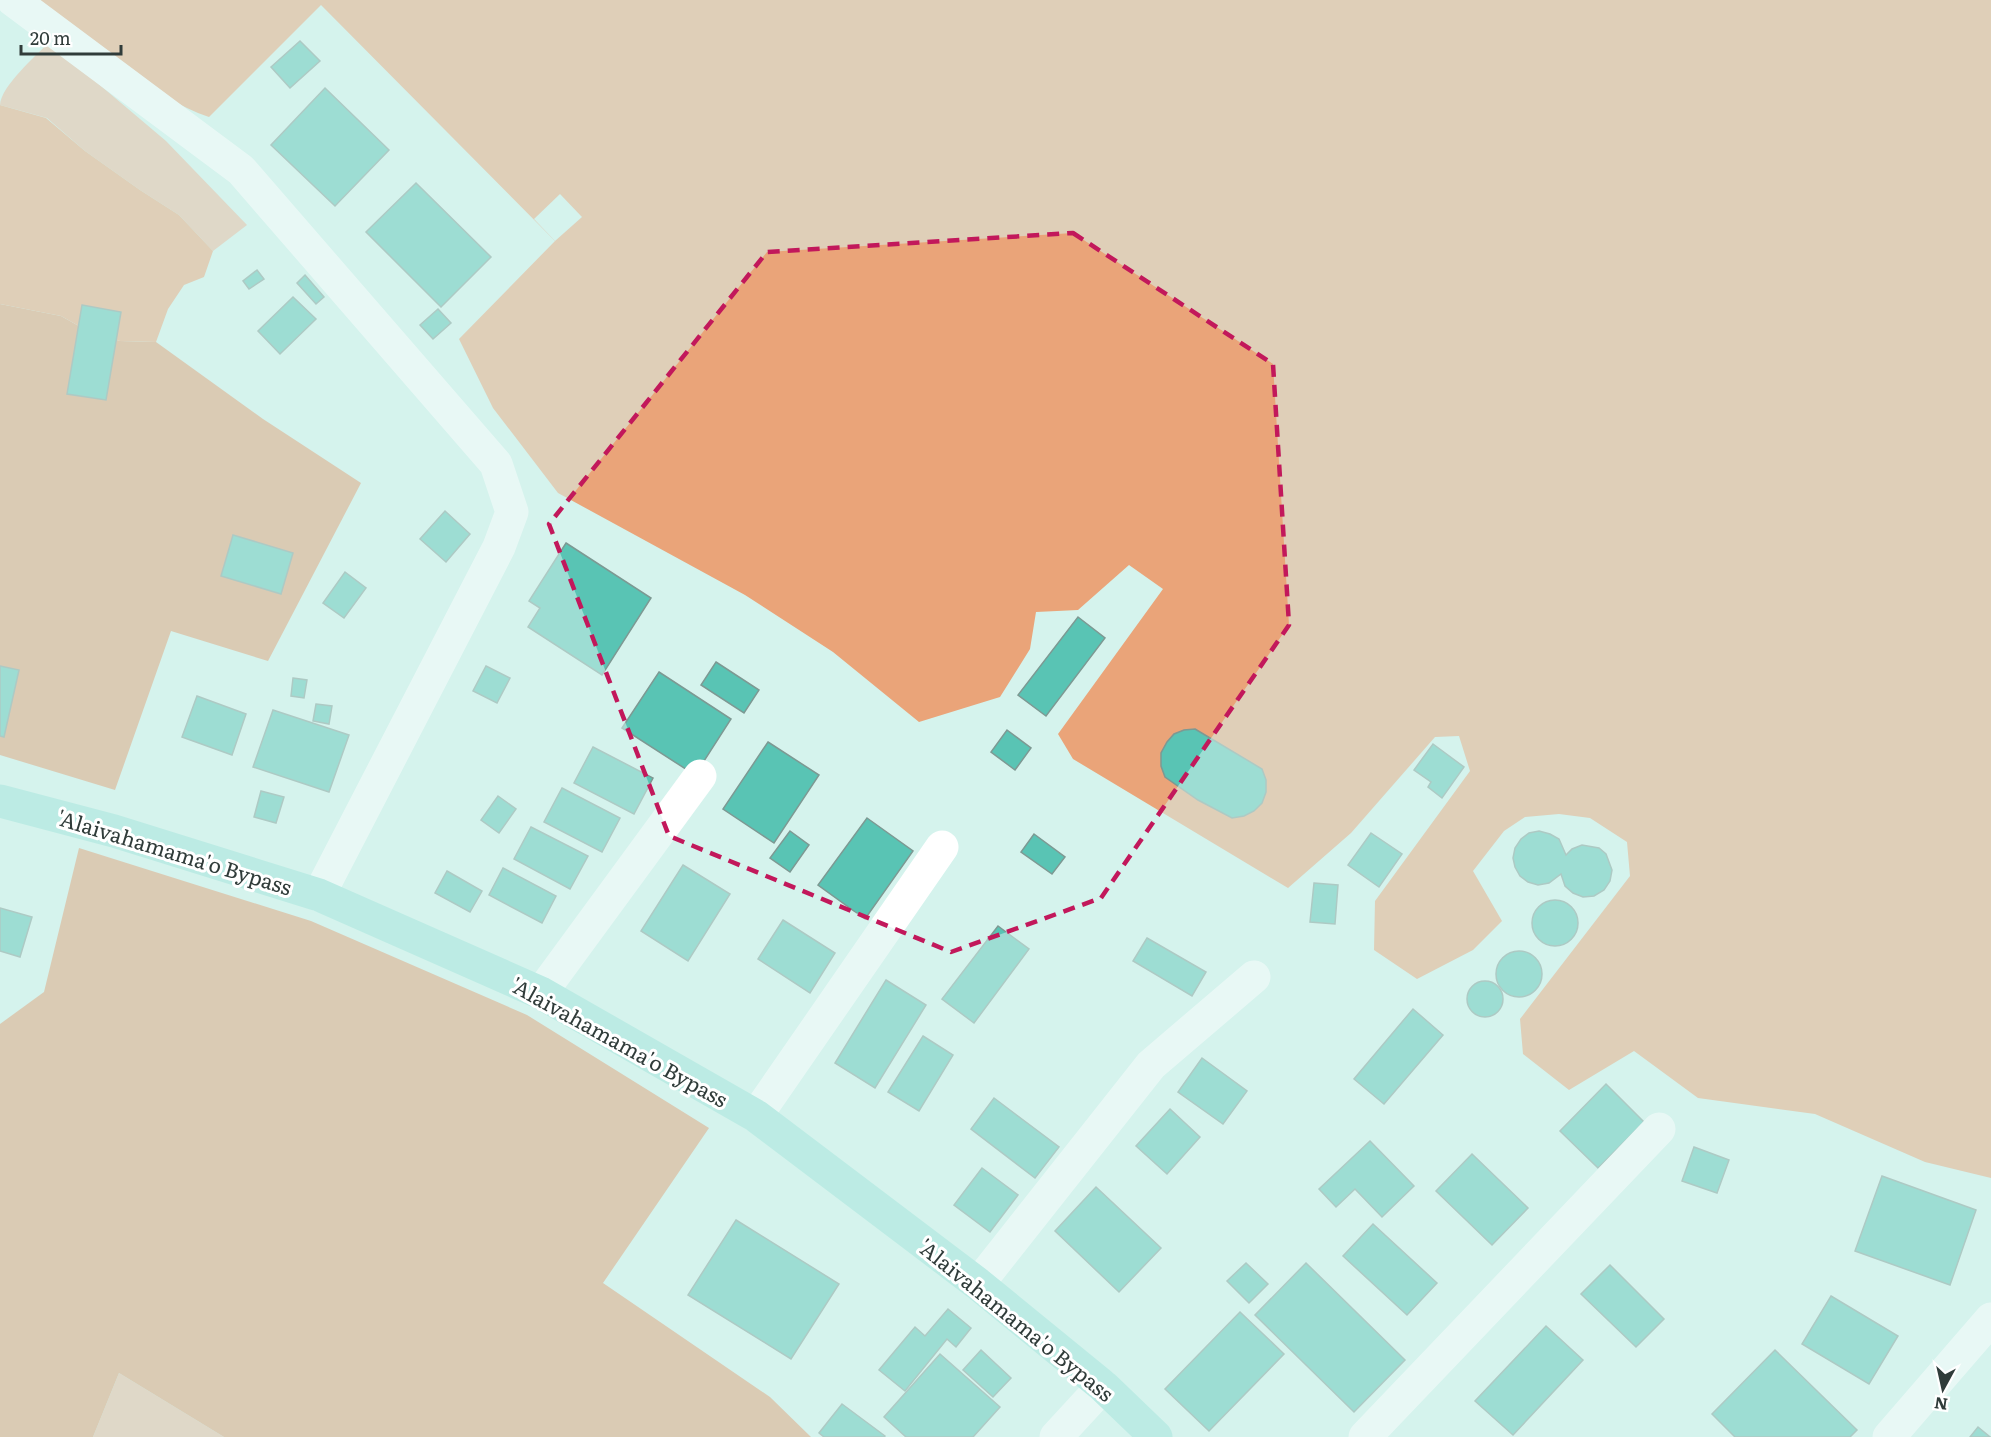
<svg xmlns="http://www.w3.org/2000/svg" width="1991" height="1437" viewBox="0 0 1991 1437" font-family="Literata,serif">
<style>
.green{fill:#eab99c}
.forest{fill:#e09b70}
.water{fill:#eaa479}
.pier{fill:#d5f3ed}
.building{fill:#59c4b4;stroke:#7d9993;stroke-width:1.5}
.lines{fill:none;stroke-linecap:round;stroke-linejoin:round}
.minor{stroke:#fff;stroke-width:33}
.major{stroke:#9de3d9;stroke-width:33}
.marked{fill:none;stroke:#c2185b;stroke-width:4.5;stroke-dasharray:12 8;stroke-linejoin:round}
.labels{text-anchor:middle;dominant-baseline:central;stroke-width:6;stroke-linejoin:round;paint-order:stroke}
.street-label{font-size:21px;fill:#303c3a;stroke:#fff}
</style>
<rect width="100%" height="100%" fill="#d5f3ed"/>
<g class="green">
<path d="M49,42L166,141L247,225L213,251L179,215L140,190L85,151L47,118L0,105C1,86 36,56 49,42Z"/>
<polygon points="119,1373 224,1437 93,1437"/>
</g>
<g class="forest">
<polygon points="0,304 61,316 86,330 120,341 156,342 263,419 361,483 268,661 171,631 115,790 0,755"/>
<polygon points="79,848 311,921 527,1015 709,1128 603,1283 770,1397 811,1437 224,1437 119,1373 93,1437 0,1437 0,1024 44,992"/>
</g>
<g class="water">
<path d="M39,0H1991V1178L1925,1162L1815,1114L1698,1098L1634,1051L1569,1090L1523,1054L1520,1019L1630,876L1627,842L1590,818L1559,814L1525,817L1504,831L1473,871L1502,921L1473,950L1417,979L1374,950L1375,901L1470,771L1459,736L1435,737L1351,833L1288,888L1073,759L1058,734L1163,589L1129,565L1078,610L1036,612L1030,649L1000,697L919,722L833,652L745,595L558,493L493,408L459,339L555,241L321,5L209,117C151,98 88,38 39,0Z"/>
<polygon points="0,105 46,118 85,151 140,190 179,215 213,251 204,277 184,285 168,309 156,342 120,341 86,330 61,316 0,304"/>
</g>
<polygon class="pier" points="560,194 582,217 555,241 534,219"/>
<g class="building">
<polygon points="300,41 320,61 290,88 271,67"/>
<polygon points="325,88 389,150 335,206 271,145"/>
<polygon points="416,183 491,257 441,307 366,232"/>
<polygon points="257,270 264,279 249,289 243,281"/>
<polygon points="305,275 324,297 316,304 297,283"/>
<polygon points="293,297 316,319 280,354 258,331"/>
<polygon points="82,305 121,312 106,400 67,394"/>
<polygon points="438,309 451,323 433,339 420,325"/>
<polygon points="445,511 470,534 446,562 420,539"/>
<polygon points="233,535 293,553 281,594 221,576"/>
<polygon points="566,543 651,598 602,675 528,627 540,608 529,601"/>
<polygon points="345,572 366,588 344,618 323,603"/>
<polygon points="1078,617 1105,638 1046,716 1018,695"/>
<polygon points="716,662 759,690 744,713 701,685"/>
<polygon points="0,666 19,670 4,737 0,736"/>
<polygon points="486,666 510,678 497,703 473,691"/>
<polygon points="659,672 731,719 695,775 622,728"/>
<polygon points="293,678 307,680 304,698 291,696"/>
<polygon points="197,696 246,714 232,755 182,737"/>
<polygon points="316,704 332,706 329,724 313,721"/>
<polygon points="273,710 349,735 329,792 253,767"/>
<polygon points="1195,729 1262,769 1266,780 1266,792 1262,803 1254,811 1244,816 1232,818 1198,800 1165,777 1161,766 1161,753 1167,742 1174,734 1184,730"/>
<polygon points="1007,730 1031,748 1015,770 991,752"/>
<polygon points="768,742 819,775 774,843 723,809"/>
<polygon points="1433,744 1464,767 1442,798 1428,787 1431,782 1414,770"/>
<polygon points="593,747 653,778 634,814 574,783"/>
<polygon points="562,788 620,818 602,852 544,822"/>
<polygon points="261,791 284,797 276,823 254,817"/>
<polygon points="498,796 516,809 499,833 481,820"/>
<polygon points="867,818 913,851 865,919 818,885"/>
<polygon points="531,827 588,856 570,889 514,859"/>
<polygon points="790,831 809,845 790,872 770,858"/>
<polygon points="1539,831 1550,834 1559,839 1566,855 1572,849 1582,845 1599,848 1606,854 1612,870 1610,881 1604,890 1594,896 1583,897 1573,893 1565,886 1561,874 1549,883 1538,885 1528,882 1520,876 1515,867 1513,858 1515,848 1521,839 1529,833"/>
<polygon points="1371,833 1402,854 1379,887 1348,865"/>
<polygon points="1034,834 1065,857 1052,874 1021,852"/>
<polygon points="683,865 730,894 688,961 641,931"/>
<polygon points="503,868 556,896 542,923 489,895"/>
<polygon points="447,871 482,891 470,912 435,893"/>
<polygon points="1314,883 1338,885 1335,924 1310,922"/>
<circle cx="1555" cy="923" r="23"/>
<polygon points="0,908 32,917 20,957 0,951"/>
<polygon points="783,920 835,953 810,993 758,959"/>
<polygon points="998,926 1029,949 974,1023 942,999"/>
<polygon points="1147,938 1206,972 1192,996 1133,961"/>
<circle cx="1519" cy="974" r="23"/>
<polygon points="886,980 926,1005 875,1088 835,1063"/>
<circle cx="1485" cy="999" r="18"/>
<polygon points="1413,1009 1443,1035 1384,1104 1354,1079"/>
<polygon points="923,1036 953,1055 919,1111 888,1092"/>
<polygon points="1202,1058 1247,1091 1223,1124 1178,1092"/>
<polygon points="1606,1084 1644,1122 1598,1168 1560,1131"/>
<polygon points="994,1098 1059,1147 1035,1178 971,1129"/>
<polygon points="1170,1109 1200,1137 1167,1174 1136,1146"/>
<polygon points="1370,1141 1414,1186 1382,1217 1355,1189 1336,1207 1319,1189"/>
<polygon points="1694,1147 1729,1160 1717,1193 1682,1181"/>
<polygon points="1472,1154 1528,1208 1492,1245 1436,1191"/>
<polygon points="982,1168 1018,1195 990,1232 954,1205"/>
<polygon points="1882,1176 1976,1210 1950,1285 1855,1251"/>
<polygon points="1096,1187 1161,1248 1119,1292 1055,1231"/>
<polygon points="736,1220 839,1284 791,1359 688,1295"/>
<polygon points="1373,1224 1437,1283 1407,1315 1343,1256"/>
<polygon points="1246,1263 1268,1284 1249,1303 1227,1281"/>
<polygon points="1306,1263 1405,1360 1354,1412 1255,1315"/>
<polygon points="1610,1265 1664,1319 1636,1347 1581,1294"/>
<polygon points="1831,1296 1898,1336 1869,1384 1802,1344"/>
<polygon points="948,1309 971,1328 956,1347 947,1339 905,1391 879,1370 915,1327 925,1336"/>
<polygon points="1240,1312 1284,1354 1209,1431 1165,1389"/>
<polygon points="1546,1326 1583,1360 1513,1435 1475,1401"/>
<polygon points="981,1350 1011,1378 993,1397 963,1370"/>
<polygon points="1775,1350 1857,1430 1850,1437 1735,1437 1712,1414"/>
<polygon points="940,1354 1000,1407 973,1437 906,1437 884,1417"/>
<polygon points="842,1404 885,1436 884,1437 824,1437 819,1433"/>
<polygon points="1978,1427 1990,1437 1970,1437"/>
</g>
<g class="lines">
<g class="minor">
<polyline points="13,0 241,170 496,464 512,512 499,547 319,895"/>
<polyline points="541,993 700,776"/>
<polyline points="756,1116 942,847"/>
<polyline points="978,1284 1151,1065 1254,977"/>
<polyline points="1056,1437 1103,1386"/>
<polyline points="1365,1437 1659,1129"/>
<polyline points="1889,1437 1991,1319"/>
</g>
<polyline class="major" points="0,801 114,831 319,895 541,993 756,1116 978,1284 1103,1386 1156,1437"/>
</g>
<path d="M0 0H1991V1437H0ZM1073,233L1273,364L1289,625L1101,898L951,952L669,836L549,524L767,252Z" fill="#d5f3ed" fill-opacity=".55" fill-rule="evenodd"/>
<path class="marked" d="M1073,233L1273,364L1289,625L1101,898L951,952L669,836L549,524L767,252Z"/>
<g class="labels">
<g class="street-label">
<text transform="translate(175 851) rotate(17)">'Alaivahamama'o Bypass</text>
<text transform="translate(620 1041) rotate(29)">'Alaivahamama'o Bypass</text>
<text transform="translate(1017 1319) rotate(39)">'Alaivahamama'o Bypass</text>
</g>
</g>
<g transform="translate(1943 1389) rotate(188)" stroke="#ffffff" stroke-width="4.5" paint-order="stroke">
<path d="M0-4.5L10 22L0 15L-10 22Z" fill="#303c3a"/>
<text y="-9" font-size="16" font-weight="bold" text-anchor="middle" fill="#303c3a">N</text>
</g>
<path d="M21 45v9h100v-9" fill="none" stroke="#303c3a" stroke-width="3"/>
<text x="30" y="45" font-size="18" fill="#303c3a" stroke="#ffffff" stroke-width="4.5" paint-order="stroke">20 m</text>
</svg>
